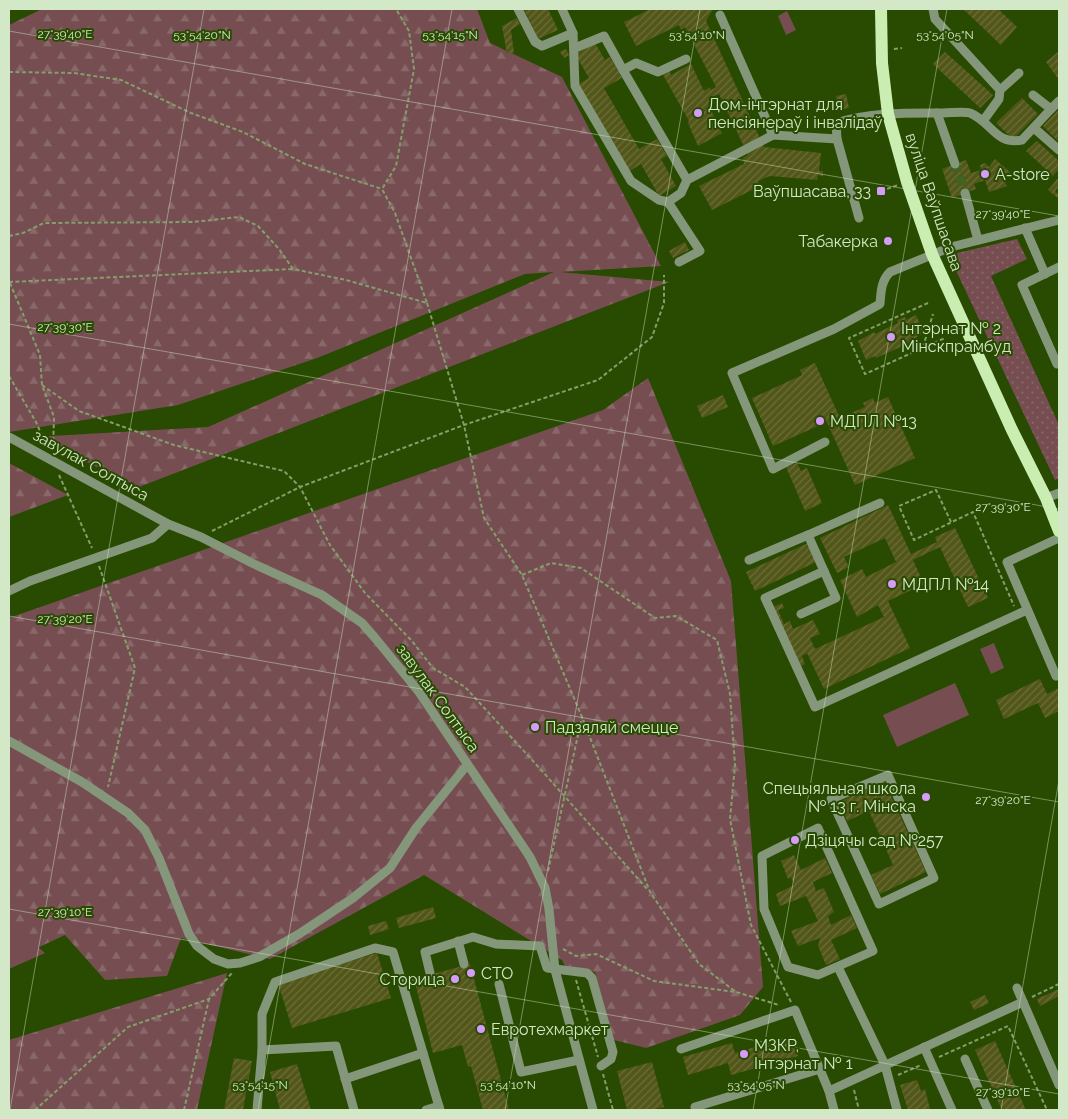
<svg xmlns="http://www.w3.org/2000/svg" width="1068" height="1119" viewBox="0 0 1068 1119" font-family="Raleway,sans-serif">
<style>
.grass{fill:url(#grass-dots)}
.forest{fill:url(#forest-firs)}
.garden{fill:#764e52}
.building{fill:url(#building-hatch)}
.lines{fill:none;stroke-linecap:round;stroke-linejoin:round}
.minor-tunnel{stroke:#42621f;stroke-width:9;stroke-dasharray:9 4.5;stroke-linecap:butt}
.path{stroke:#849f6b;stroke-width:2;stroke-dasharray:4 2.5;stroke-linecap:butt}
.minor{stroke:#85977a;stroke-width:9}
.major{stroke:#caeeb2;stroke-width:12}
.ticks{fill:none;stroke:#d3e8c6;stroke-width:1;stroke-opacity:0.45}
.poi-dot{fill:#d79bf9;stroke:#284a01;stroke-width:2}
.labels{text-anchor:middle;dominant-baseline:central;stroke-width:4;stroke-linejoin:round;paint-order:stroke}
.poi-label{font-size:16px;fill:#d3e8c6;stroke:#284a01;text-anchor:start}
.street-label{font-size:16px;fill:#d3e8c6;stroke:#284a01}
.ticks-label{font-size:12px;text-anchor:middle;fill:#d3e8c6;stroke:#284a01;stroke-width:4;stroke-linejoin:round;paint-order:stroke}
</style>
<defs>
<pattern id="grass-dots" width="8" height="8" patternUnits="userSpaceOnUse" patternTransform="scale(1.25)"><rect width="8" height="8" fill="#764e52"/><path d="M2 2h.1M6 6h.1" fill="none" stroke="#896869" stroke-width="1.8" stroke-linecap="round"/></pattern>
<pattern id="forest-firs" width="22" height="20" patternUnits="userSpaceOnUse" patternTransform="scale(1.25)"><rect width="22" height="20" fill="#764e52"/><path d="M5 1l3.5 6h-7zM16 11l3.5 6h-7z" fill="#896869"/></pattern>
<pattern id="building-hatch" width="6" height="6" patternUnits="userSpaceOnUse" patternTransform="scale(1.25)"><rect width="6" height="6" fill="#525619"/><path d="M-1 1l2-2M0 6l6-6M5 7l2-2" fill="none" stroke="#6a6e39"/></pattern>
</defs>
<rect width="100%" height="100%" fill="#284a01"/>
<polygon class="grass" points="1017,239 1027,259 991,276 1059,425 1059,478 1055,480 952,262 957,253"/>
<g class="forest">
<polygon points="42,9 477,9 490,43 562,77 661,266 560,272 669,282 139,487 34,437 208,427 554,272 525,274 317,358 178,405 9,432 9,25"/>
<polygon points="648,378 731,581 763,987 740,1015 646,1048 614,1040 595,972 565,966 562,960 424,875 270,959 181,938 167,976 105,980 65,935 9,961 9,618 603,410"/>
<polygon points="9,463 68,495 9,517"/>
<polygon points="227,973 197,1110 9,1110 9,1040"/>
</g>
<g class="garden">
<polygon points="787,11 796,30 786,35 778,16"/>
<polygon points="994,643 1004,668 991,674 980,649"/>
<polygon points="955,683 969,715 897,747 883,715"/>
<polygon points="9,922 45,953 9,969"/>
</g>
<g class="building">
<polygon points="524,9 548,9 558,30 538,39"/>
<polygon points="651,9 713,9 706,21 764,147 821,153 819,171 823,171 823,176 818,175 817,180 770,176 758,181 760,186 712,210 699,186 744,164 743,158 748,155 719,94 714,96 716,100 708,104 722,133 698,146 688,123 689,121 662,73 669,70 671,75 691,64 704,91 710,87 711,90 716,87 685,27 681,30 679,25 636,46 624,22"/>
<polygon points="963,9 998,9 1017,27 1001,45"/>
<polygon points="517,18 520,24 511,30 514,53 507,54 502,26"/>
<polygon points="595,43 605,60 610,57 622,78 604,88 639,149 657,139 667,156 661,159 676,186 659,196 641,164 628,172 577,85 589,78 575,54"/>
<polygon points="566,49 569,55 564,58 560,52"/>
<polygon points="1059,51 1059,80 1046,62"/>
<polygon points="945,52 993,95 980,108 933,64"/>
<polygon points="846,94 849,108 838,110 836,96"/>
<polygon points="1022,98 1038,114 1013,139 996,123"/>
<polygon points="1059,109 1059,142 1043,126"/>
<polygon points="1037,141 1059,161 1059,169 1053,176 1026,151"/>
<polygon points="995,159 1010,172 1004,180 1007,186 989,192 985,180 974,184 976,189 952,198 942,169 966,160 971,173 981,170 980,165 985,163 989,167"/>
<polygon points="1059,177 1059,187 1055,191 1059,195 1059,199 1048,190"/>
<polygon points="685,242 689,250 673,258 669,251"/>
<polygon points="916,315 924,333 915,338 916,340 876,358 875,356 866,360 858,341 874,332 875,334 898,323 897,320 905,317 906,320"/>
<polygon points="815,363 840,418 865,407 863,403 873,398 875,403 888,397 915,458 855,485 827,422 773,446 752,398 802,375 800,370"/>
<polygon points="723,395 728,407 702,418 697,406"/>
<polygon points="797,463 801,471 807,468 822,503 805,511 786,467"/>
<polygon points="888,505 911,554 937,542 935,537 955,528 988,598 968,607 940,547 913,560 924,584 888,601 910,648 824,689 807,653 802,656 805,664 799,667 771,608 782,603 784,608 778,610 784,624 790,621 793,629 813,620 820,634 810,638 815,649 884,617 878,605 857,617 840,580 862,569 866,577 896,562 885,538 844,557 849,567 837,573 820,538"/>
<polygon points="808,543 816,562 755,591 746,572"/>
<polygon points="1040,679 1047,694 1059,688 1059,711 1045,718 1038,703 1004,719 996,700"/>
<polygon points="884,781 926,872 880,894 871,875 893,865 869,811 847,821 839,802"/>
<polygon points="794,855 801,870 825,858 832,873 813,882 816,891 824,888 834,912 828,916 831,925 851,915 857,928 831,940 840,959 826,965 818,946 820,938 798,946 791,931 818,921 806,896 780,906 776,894 794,885 791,877 788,879 781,861"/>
<polygon points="433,907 436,918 399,928 396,918"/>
<polygon points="386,921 389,929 370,935 368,926"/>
<polygon points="377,953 391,998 292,1028 278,983"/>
<polygon points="470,964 509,1110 483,1110 471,1066 468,1067 462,1045 433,1053 414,979"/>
<polygon points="1059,989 1059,996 1040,1006 1037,999"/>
<polygon points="985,995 989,1003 974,1010 970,1002"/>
<polygon points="791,1036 798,1056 731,1075 728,1063 688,1075 683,1057 732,1043 735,1053"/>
<polygon points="995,1041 1026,1110 1002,1110 986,1075 975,1050"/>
<polygon points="234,1058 252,1061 243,1110 224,1110"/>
<polygon points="652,1062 664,1107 649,1110 627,1110 617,1071"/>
<polygon points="297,1064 311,1110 280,1110 270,1072"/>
<polygon points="917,1080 921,1091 925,1089 930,1109 908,1110 900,1085"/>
</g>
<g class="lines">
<polyline class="minor-tunnel" points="955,164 965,193"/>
<g class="path">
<polyline points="894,49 902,48"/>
<polyline points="9,72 74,73 121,80 191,113 243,132 305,164 382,189"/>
<polyline points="881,191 898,185"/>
<polyline points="9,236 23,233 44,223 193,222 239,217 258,226 279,249 293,269 346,280 427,303 395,213 382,189 396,166 414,69 409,31 396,9"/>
<polyline points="9,282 293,269"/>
<polyline points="10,283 40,355 42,385 54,417 53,450"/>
<polyline points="427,303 464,425 484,518 522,575 582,717 650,892 699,964 736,992 779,1005"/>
<polyline points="928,303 849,338 865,374 945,338"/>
<polyline points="923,347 933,314"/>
<polyline points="9,376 36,422 46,445"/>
<polyline points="42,385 79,411 174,445 284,471 300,487 330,545 365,593 412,641 433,668 465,687 534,762 648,890"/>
<polyline points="59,475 92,548"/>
<polyline points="951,522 936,490 899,506 914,540 973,512 1014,606"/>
<polyline points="212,531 300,487 464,425 598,380 652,337 664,303 664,275"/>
<polyline points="99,566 135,668 108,787"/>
<polyline points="522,575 551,563 581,568 655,618 676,616 717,640 730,694 735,765 730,819 751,925 791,1002"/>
<polyline points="548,871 582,717"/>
<polyline points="563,949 576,956 596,954 654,981 735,992"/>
<polyline points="576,980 598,1057"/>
<polyline points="1032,997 1059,984"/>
<polyline points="939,1057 1008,1026 1047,1110"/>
<polyline points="603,1074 613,1110"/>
<polyline points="898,1075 921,1065"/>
<polyline points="854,1090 859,1110"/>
<polyline points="35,1110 128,1027 209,999 232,973"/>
<polyline points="184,1110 209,999"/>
</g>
<g class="minor">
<polyline points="518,9 535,42 542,46 573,33 562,9"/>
<polyline points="933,9 935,19 1000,90 999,99 983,121"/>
<polyline points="720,15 773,135 837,139"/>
<polyline points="573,33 575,86 631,181 659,200 668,202"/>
<polyline points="575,48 604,36 623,70"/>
<polyline points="686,59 658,72 636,63 623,70 687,180"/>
<polyline points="1000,90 1019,73"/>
<polyline points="1051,109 1059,101"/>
<polyline points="937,113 955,164"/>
<polyline points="1034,128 1059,150"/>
<polyline points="965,193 978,240"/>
<path d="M859,218L837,139L836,123C871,112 907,113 943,113C951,113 963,111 970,113C992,122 995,145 1022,140L1051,109L1033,95"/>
<polyline points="1025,228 1045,274"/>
<polyline points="679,262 700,251 668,202 681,193 687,180 773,135"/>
<polyline points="1059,267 1022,285 1057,364 1059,363"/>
<polyline points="9,437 168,524 201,537 254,564 322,595 362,623 376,639 419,692 530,857 545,888 549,909 555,970 593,1110"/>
<path d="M825,442L773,469L732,373L834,329L880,304C881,292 881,281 890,272L951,247L1059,220"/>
<polyline points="1046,498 1059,493"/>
<polyline points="749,560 808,535"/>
<polyline points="824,571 765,598 815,707 1027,610"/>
<polyline points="9,591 30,581 152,538 168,524"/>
<polyline points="801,614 836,598 808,535 880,503"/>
<polyline points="1056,676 1007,562 1059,538"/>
<polyline points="9,741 82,782 128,813 145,830 159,858 189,934 197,946 214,959 228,964 240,963 259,957 299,934 353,898 390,868 416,828 467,765"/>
<polygon points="888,775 934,878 879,904 831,799"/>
<polygon points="818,828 873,951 818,975 788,967 764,909 762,856"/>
<polyline points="458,941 464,964"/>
<polyline points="838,967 885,1065 897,1110"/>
<polyline points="430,973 425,952 473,937 496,944 540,946 547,968 587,973 592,978 613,1052 611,1059 601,1066"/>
<polyline points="499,984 521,1072 579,1060"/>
<polyline points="1017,988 1059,1085"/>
<polyline points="924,1047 952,1110"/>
<polyline points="681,1049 795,1010 829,1091"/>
<polyline points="262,1050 336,1046 354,1110"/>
<polyline points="965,1059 988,1110"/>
<polyline points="345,1079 423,1053"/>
<polyline points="257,1110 262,1050 262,1014 275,982 375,948 393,952 440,1110"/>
<polyline points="426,1110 439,1106"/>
<polyline points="696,1110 695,1107 820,1069"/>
<polyline points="834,1110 829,1091 1023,1002"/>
</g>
<polyline class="major" points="881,9 882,63 888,114 907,182 932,254 1012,430 1046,498 1059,531"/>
</g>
<path class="ticks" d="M9,31L1059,216M9,324L1059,509M9,616L1059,802M9,909L1059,1094M10,1110L204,9M258,1110L452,9M505,1110L700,9M753,1110L947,9M1001,1110L1059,780"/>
<g class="poi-dot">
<circle cx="698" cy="113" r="5"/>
<circle cx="985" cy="174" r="5"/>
<rect x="876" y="186" width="10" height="10" rx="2.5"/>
<circle cx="888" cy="241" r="5"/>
<circle cx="891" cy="337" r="5"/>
<circle cx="820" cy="421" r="5"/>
<circle cx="892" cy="584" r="5"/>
<circle cx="535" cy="727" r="5"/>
<circle cx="926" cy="797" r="5"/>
<circle cx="795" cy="840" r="5"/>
<circle cx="471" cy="973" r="5"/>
<circle cx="455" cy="979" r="5"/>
<circle cx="481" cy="1029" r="5"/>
<circle cx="744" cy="1054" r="5"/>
</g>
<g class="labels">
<g class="poi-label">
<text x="708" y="104">Дом-інтэрнат для<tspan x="708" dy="18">пенсіянераў і інвалідаў</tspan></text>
<text x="995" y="174">А-store</text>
<text x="871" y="191" text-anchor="end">Ваўпшасава, 33</text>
<text x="878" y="241" text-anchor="end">Табакерка</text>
<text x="901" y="328">Інтэрнат № 2<tspan x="901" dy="18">Мінскпрамбуд</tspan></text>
<text x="830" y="421">МДПЛ №13</text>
<text x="902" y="584">МДПЛ №14</text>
<text x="545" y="727">Падзяляй смецце</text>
<text x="916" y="788" text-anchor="end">Спецыяльная школа<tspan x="916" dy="18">№ 13 г. Мінска</tspan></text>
<text x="805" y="840">Дзіцячы сад №257</text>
<text x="481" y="973">СТО</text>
<text x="445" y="979" text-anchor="end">Сторица</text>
<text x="491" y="1029">Евротехмаркет</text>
<text x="754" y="1045">МЗКР,<tspan x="754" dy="18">Інтэрнат № 1</tspan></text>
</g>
<g class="street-label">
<text transform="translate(934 202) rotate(71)">вуліца Ваўпшасава</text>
<text transform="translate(91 465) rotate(29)">завулак Солтыса</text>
<text transform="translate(438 698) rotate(54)">завулак Солтыса</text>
</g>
</g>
<g class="ticks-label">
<text x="65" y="38">27°39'40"E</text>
<text x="202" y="39">53°54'20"N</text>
<text x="450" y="39">53°54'15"N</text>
<text x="697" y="39">53°54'10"N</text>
<text x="945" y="39">53°54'05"N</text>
<text x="1003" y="218">27°39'40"E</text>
<text x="65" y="331">27°39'30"E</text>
<text x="1003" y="511">27°39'30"E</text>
<text x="65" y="623">27°39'20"E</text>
<text x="1003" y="804">27°39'20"E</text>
<text x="65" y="916">27°39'10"E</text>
<text x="260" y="1089">53°54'15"N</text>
<text x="508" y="1089">53°54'10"N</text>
<text x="756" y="1089">53°54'05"N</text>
<text x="1003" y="1096">27°39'10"E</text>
</g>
<rect width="1068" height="1119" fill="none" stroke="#d3e8c6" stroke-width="20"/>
</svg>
